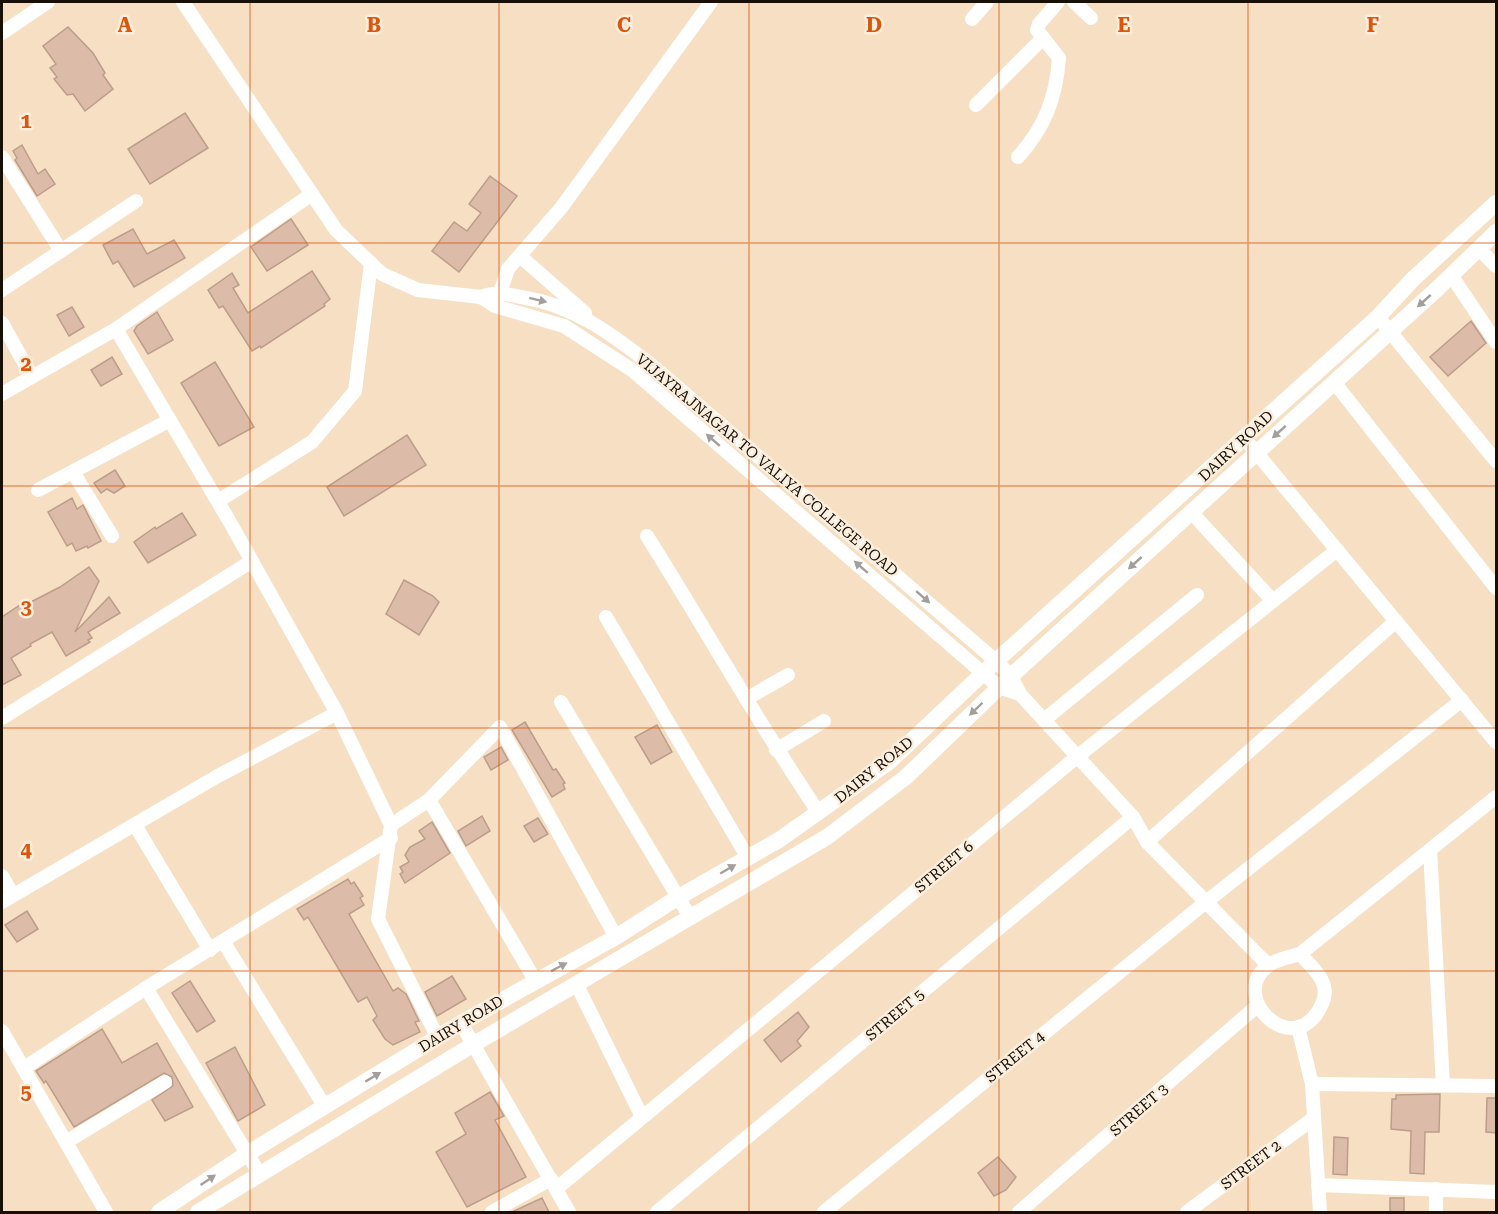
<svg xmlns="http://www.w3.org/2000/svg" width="1498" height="1214" viewBox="0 0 1498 1214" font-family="'Roboto Serif',serif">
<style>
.building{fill:#dcbca9;stroke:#bc9d8b;stroke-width:1.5}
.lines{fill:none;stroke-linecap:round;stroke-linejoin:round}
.minor{stroke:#fff;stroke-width:14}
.major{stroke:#fff;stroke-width:16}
.oneway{fill:#a39f9c}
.grid{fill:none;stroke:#de550c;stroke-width:1.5;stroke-opacity:0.55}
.labels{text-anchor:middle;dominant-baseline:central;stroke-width:5;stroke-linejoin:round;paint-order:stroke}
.street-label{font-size:15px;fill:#181007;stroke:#fceedd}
.grid-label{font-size:20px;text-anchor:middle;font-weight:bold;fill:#de550c;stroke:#fceedd;stroke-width:5;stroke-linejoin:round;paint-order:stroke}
</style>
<rect width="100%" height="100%" fill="#f7dfc3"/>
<g class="building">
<polygon points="68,27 93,53 105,73 103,75 113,89 85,111 73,94 67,95 54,79 57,77 50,68 56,64 43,46"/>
<polygon points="185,113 208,148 150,184 128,149"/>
<polygon points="22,145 38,174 45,169 55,184 37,196 15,160 17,158 13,151"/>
<polygon points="490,176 517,196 459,272 432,251 454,222 467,231 481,213 469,204"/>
<polygon points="291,219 308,245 267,271 251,247"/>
<polygon points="133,229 147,254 174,240 185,258 134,287 118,261 113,264 103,245"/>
<polygon points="312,271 330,299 324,304 325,306 261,348 260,346 252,351 223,306 219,308 208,290 232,273 239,285 233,288 248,313"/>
<polygon points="72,307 84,327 69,336 57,315"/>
<polygon points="157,312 173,340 148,354 134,331 137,326"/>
<polygon points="1471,321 1486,343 1448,376 1430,357"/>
<polygon points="112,357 122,374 101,386 91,370"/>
<polygon points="215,362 254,427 219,446 181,383"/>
<polygon points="407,435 426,465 344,516 327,487"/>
<polygon points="115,470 125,486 114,493 107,489 101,493 94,483"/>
<polygon points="72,498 77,509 83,505 101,541 88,548 87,546 76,551 72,543 67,546 48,512"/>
<polygon points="182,513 196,535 148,563 134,542 155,527 156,529"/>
<polygon points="89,567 99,581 75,632 109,597 120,613 88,632 92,638 88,640 90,642 66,656 52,632 30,644 31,646 11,658 21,675 2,685 2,617 23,603 25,605 60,587"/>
<polygon points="404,580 433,596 439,602 419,635 386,614"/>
<polygon points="525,722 553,770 556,769 565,783 563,784 565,789 552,797 512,730"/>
<polygon points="657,725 672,752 651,764 635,737"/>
<polygon points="501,747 508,760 491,770 484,757"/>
<polygon points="482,816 490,831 466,846 458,831"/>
<polygon points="538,818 548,834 534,842 524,826"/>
<polygon points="432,822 450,853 405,883 400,874 403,872 400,867 409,862 405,855 410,847 425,839 419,831"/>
<polygon points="348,879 351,884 354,882 363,896 360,898 364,905 349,914 393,991 398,988 406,994 419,1021 415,1022 420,1032 393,1045 385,1039 373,1020 377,1016 367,997 358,1002 308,917 304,920 297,909"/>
<polygon points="27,911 38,929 17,942 5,925"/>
<polygon points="452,976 466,999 437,1016 425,992"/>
<polygon points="190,981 215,1021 197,1032 172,993"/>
<polygon points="798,1012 809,1027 797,1041 801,1046 781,1062 764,1040"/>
<polygon points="102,1029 122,1063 157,1043 193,1107 165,1121 152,1100 173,1086 172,1077 164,1073 74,1127 46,1081 44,1083 36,1071"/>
<polygon points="235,1047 265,1105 238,1121 206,1063"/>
<polygon points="490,1092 504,1116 495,1120 526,1177 467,1207 436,1152 466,1134 455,1113"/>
<polygon points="1440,1094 1439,1132 1425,1132 1424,1174 1410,1173 1411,1131 1391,1129 1392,1099 1396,1099 1396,1095"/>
<polygon points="1487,1098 1497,1098 1497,1133 1486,1132"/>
<polygon points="1334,1137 1348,1138 1347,1175 1333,1174"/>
<polygon points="998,1157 1016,1177 1006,1190 994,1196 978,1173"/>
<polygon points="542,1198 549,1212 512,1212"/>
<rect x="1390" y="1198" width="14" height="14"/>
</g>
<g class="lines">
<g class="minor">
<polyline points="183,2 336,230 382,274 418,290 481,297 495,306 564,326 632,370 999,687 1020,694"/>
<polyline points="1074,2 1091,18"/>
<polyline points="972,19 987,2"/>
<polyline points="2,33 48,2"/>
<polyline points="976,105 1043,38"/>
<polyline points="2,157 61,251"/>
<path d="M1018,157C1045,127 1056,98 1059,58L1037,30L1039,24L1058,2"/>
<polyline points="1479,249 1496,266"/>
<polyline points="520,256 585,313"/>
<polyline points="1451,275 1496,342"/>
<polyline points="2,290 136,201"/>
<polyline points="500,293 508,269 561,208 711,2"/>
<path d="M481,297C496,291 506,294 521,297C574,305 613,335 654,367L996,661L1011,676L1020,694L1133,817L1147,842L1268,965"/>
<polyline points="1378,317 1496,461"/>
<polyline points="2,323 32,377"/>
<polyline points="116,329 231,524 337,713 391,825 378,919 438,1038"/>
<polyline points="1334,382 1496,588"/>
<polyline points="2,394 116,329 312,194"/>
<polyline points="1245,439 1496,742"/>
<polyline points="73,472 112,536"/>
<polyline points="38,490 170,420"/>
<polyline points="218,501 312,442 355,391 371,263"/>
<polyline points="1191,512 1273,601"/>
<path d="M647,536C705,628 758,723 819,813"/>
<polyline points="606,617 748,858"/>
<polyline points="746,699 788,675"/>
<polyline points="561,702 690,917"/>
<polyline points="2,718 252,561"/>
<polyline points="1044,720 1197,595"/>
<polyline points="776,750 824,721"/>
<polyline points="429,800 535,980"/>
<polyline points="135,825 210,950"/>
<polyline points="391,825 429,800 500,727 616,937"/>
<polyline points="1147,842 1396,621"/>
<polyline points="1430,850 1443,1085"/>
<polyline points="2,876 13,895"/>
<polyline points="2,902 216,777 337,713"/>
<polyline points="223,941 325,1107"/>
<polyline points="1300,954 1496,797"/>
<path d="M1300,954C1313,968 1332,983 1322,1004C1295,1064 1225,996 1269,965C1277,959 1290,957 1300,954Z"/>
<polyline points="577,985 642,1117"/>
<polyline points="146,988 259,1173"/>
<polyline points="461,1023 569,1212"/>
<polyline points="1298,1027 1312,1084 1320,1212"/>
<polyline points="2,1031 106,1212"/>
<polyline points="24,1068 146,988 391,838"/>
<polyline points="1312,1084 1496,1086"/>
<polyline points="66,1142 165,1082"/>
<polyline points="1318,1185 1496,1192"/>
<polyline points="556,1189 1078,756 1337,550"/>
<polyline points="1436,1189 1436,1212"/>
<polyline points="492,1212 551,1179"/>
<polyline points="657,1212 1133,817"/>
<polyline points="824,1212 1206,902 1462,700"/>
<polyline points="1019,1212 1257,1006"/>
<polyline points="1187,1212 1314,1118"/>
</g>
<g class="major">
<polyline points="159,1212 247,1154 461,1023 616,937 677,898 779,840 889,762 996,661 1378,317 1413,279 1496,203"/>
<polyline points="198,1212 474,1044 827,837 906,777 1011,676 1437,289 1496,232"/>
</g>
</g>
<defs><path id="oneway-solid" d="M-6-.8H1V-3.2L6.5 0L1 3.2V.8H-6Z" transform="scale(1.5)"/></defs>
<g class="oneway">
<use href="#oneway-solid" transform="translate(538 300) rotate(14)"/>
<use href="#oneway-solid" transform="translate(1424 301) rotate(138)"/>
<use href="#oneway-solid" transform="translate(1279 432) rotate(138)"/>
<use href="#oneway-solid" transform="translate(713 440) rotate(-139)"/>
<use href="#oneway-solid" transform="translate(1135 563) rotate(138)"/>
<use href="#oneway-solid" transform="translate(861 567) rotate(-139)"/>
<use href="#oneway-solid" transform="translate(923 597) rotate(41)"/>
<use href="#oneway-solid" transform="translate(976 709) rotate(136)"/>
<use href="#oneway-solid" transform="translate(728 869) rotate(-30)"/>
<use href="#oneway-solid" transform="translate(559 967) rotate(-28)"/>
<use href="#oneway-solid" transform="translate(373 1077) rotate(-31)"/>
<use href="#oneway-solid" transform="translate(208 1180) rotate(-34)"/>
</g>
<path class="grid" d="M250,2V1212M499,2V1212M749,2V1212M999,2V1212M1248,2V1212M2,243H1496M2,486H1496M2,728H1496M2,971H1496"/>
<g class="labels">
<g class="street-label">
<text transform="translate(1236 446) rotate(-43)">DAIRY ROAD</text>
<text transform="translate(767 465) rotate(40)">VIJAYRAJNAGAR TO VALIYA COLLEGE ROAD</text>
<text transform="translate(874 770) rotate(-39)">DAIRY ROAD</text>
<text transform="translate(944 867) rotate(-40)">STREET 6</text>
<text transform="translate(895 1015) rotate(-40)">STREET 5</text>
<text transform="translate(461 1024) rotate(-31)">DAIRY ROAD</text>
<text transform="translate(1015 1057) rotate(-39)">STREET 4</text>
<text transform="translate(1139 1110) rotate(-41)">STREET 3</text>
<text transform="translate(1251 1165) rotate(-37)">STREET 2</text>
</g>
</g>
<g class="grid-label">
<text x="125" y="32">A</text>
<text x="374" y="32">B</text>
<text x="624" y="32">C</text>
<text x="874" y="32">D</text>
<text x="1124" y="32">E</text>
<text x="1373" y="32">F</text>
<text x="26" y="128">1</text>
<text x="26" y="371">2</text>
<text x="26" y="614">3</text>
<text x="26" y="857">4</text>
<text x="26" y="1099">5</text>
</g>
<rect width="1498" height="1214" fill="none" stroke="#181007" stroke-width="6"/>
</svg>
